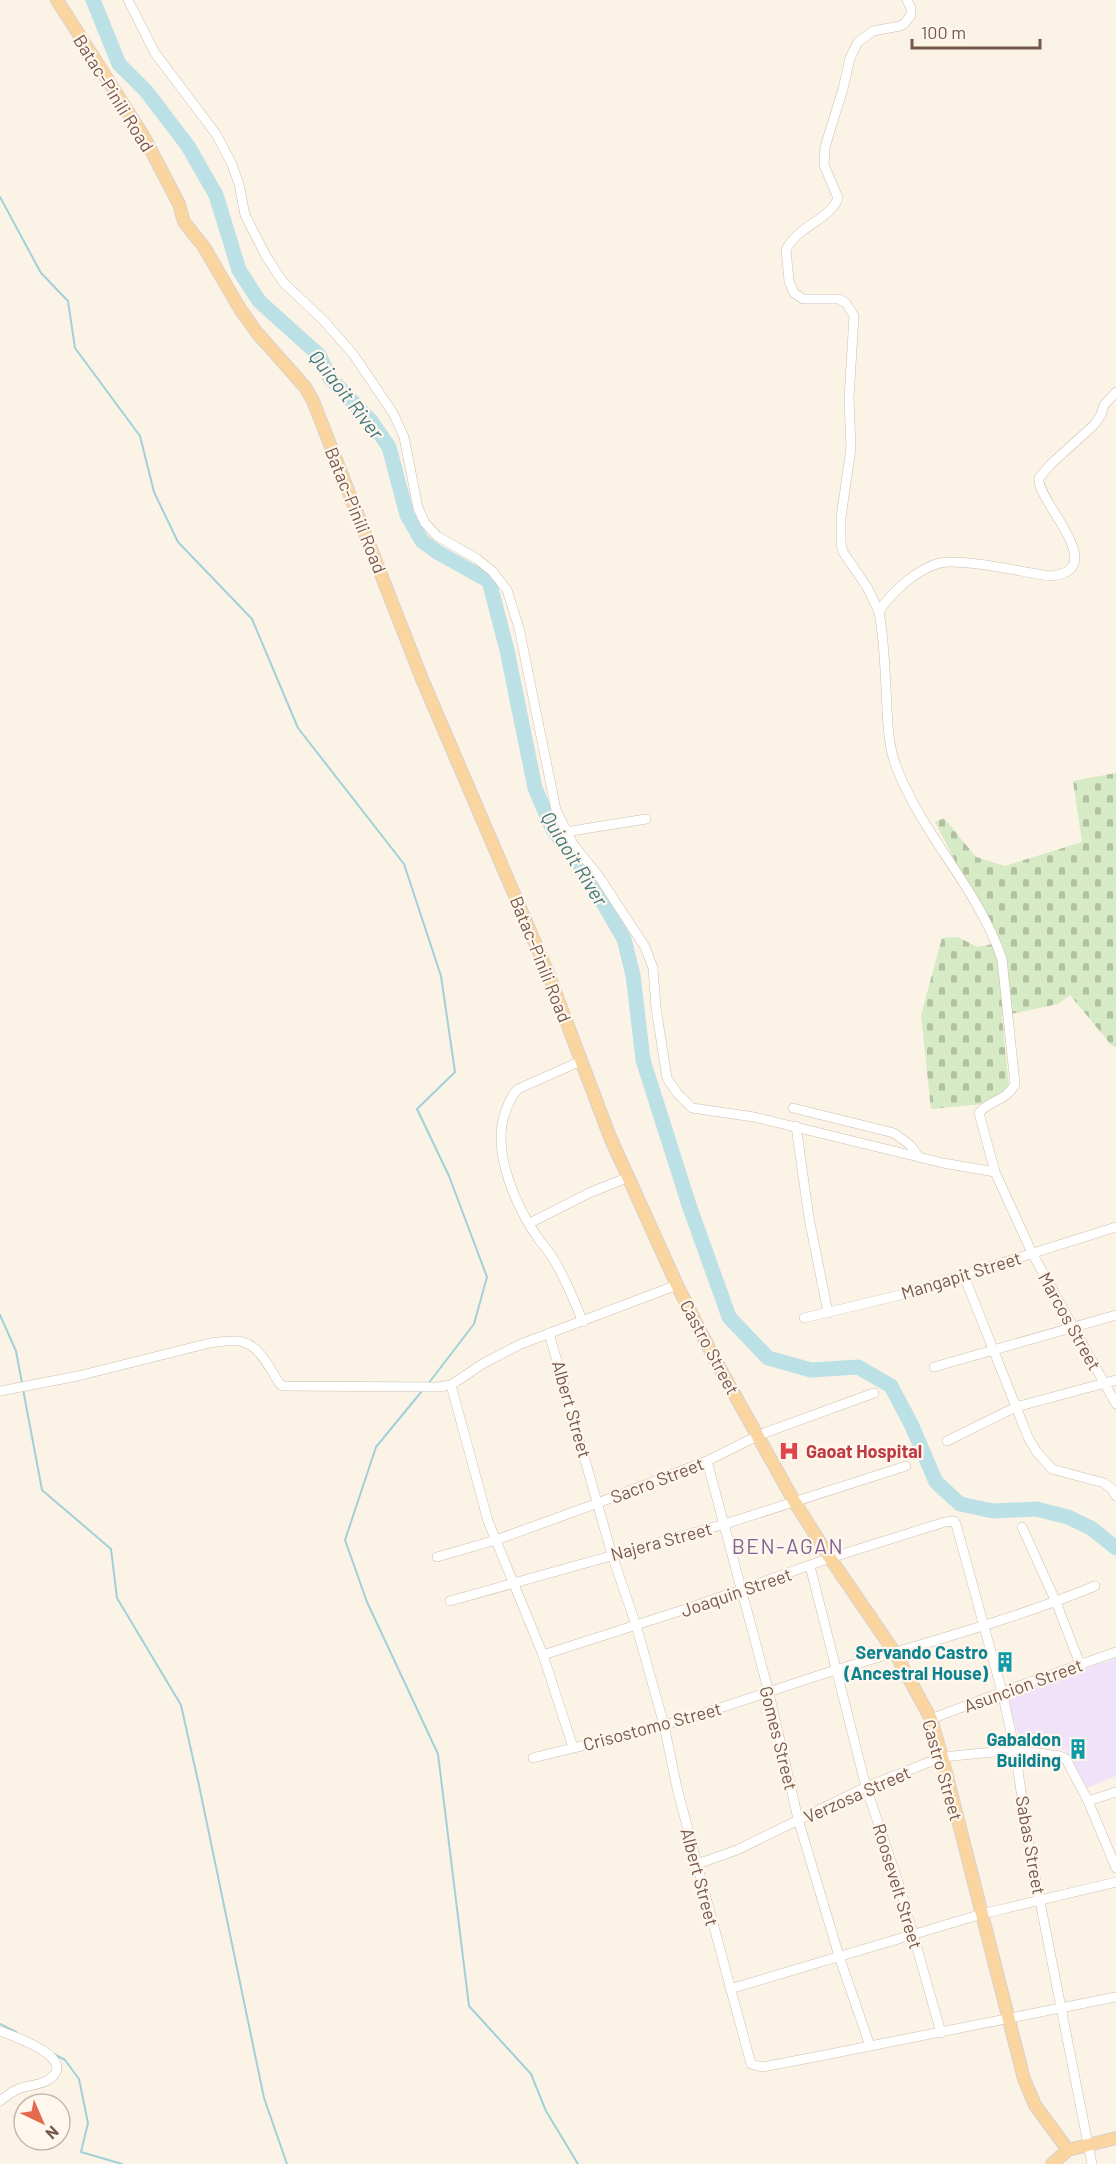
<svg xmlns="http://www.w3.org/2000/svg" width="1116" height="2164" viewBox="0 0 1116 2164" font-family="Barlow,sans-serif">
<style>
.education{fill:#f0e3f9}
.cemetery{fill:url(#cemetery-stones)}
.lines{fill:none;stroke-linecap:round;stroke-linejoin:round}
.stream{stroke:#a1d1d8;stroke-width:2}
.river{stroke:#bbe1e6;stroke-width:15}
.minor-casing{stroke:#d0bdaf;stroke-width:10}
.major-casing{stroke:#d9d1cd;stroke-width:14}
.minor{stroke:#fff;stroke-width:9}
.major{stroke:#fad5a0;stroke-width:12}
.labels{text-anchor:middle;dominant-baseline:central;stroke-width:4.5;stroke-linejoin:round;paint-order:stroke}
.street-label{font-size:18px;fill:#76594b;stroke:#fff7ed}
.health-label{font-size:18px;font-weight:bold;fill:#be3a42;stroke:#fff7ed;text-anchor:start}
.culture-label{font-size:18px;font-weight:bold;fill:#0d838f;stroke:#fff7ed;text-anchor:end}
.water-label{font-size:20px;font-style:italic;fill:#427a82;stroke:#fff7ed}
.quarter-label{font-size:21px;letter-spacing:1.5px;fill:#806392;stroke:#fff7ed}
</style>
<defs>
<pattern id="cemetery-stones" width="16" height="16" patternUnits="userSpaceOnUse" patternTransform="scale(1.5)"><rect width="16" height="16" fill="#d5eac5"/><path d="M2 7V4a2 2 0 0 1 4 0v3zM10 15v-3a2 2 0 0 1 4 0v3z" fill="#b1c1a2"/></pattern>
</defs>
<rect width="100%" height="100%" fill="#fcf3e7"/>
<polygon class="education" points="1116,1658 1116,1776 1087,1788 1065,1750 1022,1744 1005,1697"/>
<polygon class="cemetery" points="1116,773 1116,1047 1112,1046 1070,995 1058,1004 1002,1016 1009,1087 984,1104 931,1109 921,1015 942,938 958,937 977,947 998,943 935,822 944,818 976,857 1005,866 1082,842 1073,781"/>
<g class="lines">
<g class="stream">
<polyline points="0,197 41,273 68,301 75,348 140,436 154,492 178,542 252,619 298,728 404,864 441,976 455,1072 417,1109 449,1176 487,1277 474,1324 428,1384"/>
<polyline points="0,1315 16,1351 22,1383"/>
<polyline points="23,1389 42,1490 111,1549 117,1598 181,1705 200,1790 264,2098 287,2164"/>
<polyline points="422,1391 376,1447 345,1540 367,1602 438,1754 469,2006 531,2074 546,2111 578,2164"/>
<polyline points="0,2024 16,2032"/>
<polyline points="52,2053 65,2060 79,2079 88,2123 81,2152 122,2164"/>
</g>
<polyline class="river" points="93,0 119,64 146,91 188,146 216,195 239,270 259,301 319,355 330,378 371,421 389,447 407,515 422,541 437,552 489,581 507,650 535,788 553,830 586,873 624,939 633,975 643,1060 689,1205 729,1317 768,1358 811,1370 858,1367 891,1386 912,1426 936,1482 960,1504 993,1511 1036,1509 1068,1517 1091,1528 1116,1548"/>
<g class="minor-casing">
<g id="minor">
<polyline points="128,0 155,53 216,134 231,162 239,184 245,215 266,256 283,282 325,322 353,354 393,413 404,437 418,508 425,523 437,536 477,559 492,571 507,590 519,628 556,810 573,844 600,878 645,947 653,968 656,1008 667,1078 677,1093 692,1108 754,1117 943,1163 995,1172"/>
<path d="M1116,392L1104,405L1101,415L1094,425L1051,464L1039,478C1036,501 1112,570 1051,576C1026,573 962,558 940,563C918,568 890,593 879,612C885,643 885,676 887,708C888,728 889,748 896,766C922,835 978,888 1002,959L1015,1084C1007,1101 989,1100 979,1113L995,1172L1032,1253L1116,1404"/>
<path d="M879,612L867,587L843,552L841,543V517L851,448L849,398L854,316L846,303L839,299H803L794,293L789,281L786,250C797,226 831,219 838,198L824,165L825,147L843,89L850,58L858,42L873,31L900,26L904,24L911,15V8L907,0"/>
<polyline points="565,832 646,819"/>
<path d="M581,1061L518,1089C511,1096 508,1104 505,1113C491,1152 517,1209 540,1241C545,1247 550,1253 554,1260C566,1279 574,1301 583,1322"/>
<polyline points="793,1108 894,1133 910,1145 919,1157"/>
<polyline points="796,1126 809,1218 828,1313"/>
<polyline points="530,1223 589,1193 629,1177"/>
<polyline points="964,1276 1028,1437 1036,1451 1052,1469 1104,1483 1111,1488 1116,1496"/>
<polyline points="804,1318 900,1295 1116,1227"/>
<polyline points="549,1333 612,1555 636,1625 664,1725 677,1788 697,1864 751,2064 762,2067 815,2057 1116,1997"/>
<polyline points="934,1367 1116,1315"/>
<polyline points="451,1385 488,1521 543,1655 573,1747"/>
<path d="M0,1391L78,1376L210,1343C220,1342 233,1339 243,1342C261,1347 270,1370 280,1384L283,1386L438,1387L451,1385L484,1363L521,1344L677,1285"/>
<polyline points="947,1441 1016,1407 1116,1380"/>
<polyline points="707,1461 769,1693 798,1819 839,1956 870,2046"/>
<polyline points="1022,1527 1056,1602 1080,1664"/>
<polyline points="437,1557 496,1540 598,1503 707,1461 759,1435 874,1393"/>
<polyline points="810,1566 866,1787 900,1888 941,2033"/>
<polyline points="450,1601 725,1524 906,1466"/>
<polyline points="543,1655 692,1607 830,1558 945,1522 954,1521 956,1524 1002,1692 1015,1750 1029,1846 1092,2164"/>
<polyline points="931,1719 1002,1692 1116,1652"/>
<path d="M533,1758C577,1747 622,1737 665,1725C724,1708 781,1687 839,1669C925,1643 1012,1620 1095,1586"/>
<polyline points="1088,1801 1116,1792"/>
<polyline points="697,1864 737,1850 866,1787 942,1757 1015,1750 1060,1756 1066,1759 1088,1801 1116,1868"/>
<polyline points="730,1989 982,1914 1116,1882"/>
<path d="M0,2031C13,2036 81,2059 48,2080C38,2086 26,2085 16,2090C10,2093 5,2097 0,2101"/>
</g>
</g>
<g class="major-casing">
<g id="major">
<polyline points="57,0 144,137 179,204 184,222 204,247 240,309 258,334 305,387 313,401 422,679 548,973 610,1137 677,1285 713,1356 794,1501 830,1558 895,1653 931,1719 942,1757 1024,2079 1035,2105 1068,2150"/>
<polyline points="1052,2164 1068,2150 1116,2138"/>
</g>
</g>
<use href="#minor" class="minor"/>
<use href="#major" class="major"/>
</g>
<defs>
<g id="hospital-bare" transform="scale(1.62)"><path d="M-5-5h3v3.5h4V-5h3V5h-3V1.5h-4V5h-3Z" fill="#e0444e" stroke="#fff7ed" stroke-width="2.5" paint-order="stroke"/></g>
<g id="building-bare" transform="scale(1.62)"><path d="M-4-6H4V6H1V3H-1V6H-4ZM-2.5-4.3h1.7v1.8h-1.7ZM.8-4.3h1.7v1.8H.8ZM-2.5-1h1.7V.8h-1.7ZM.8-1h1.7V.8H.8Z" fill="#0f9aa8" stroke="#fff7ed" stroke-width="2.5" paint-order="stroke"/></g>
</defs>
<g fill-rule="evenodd">
<use href="#hospital-bare" x="789" y="1451"/>
<use href="#building-bare" x="1005" y="1662"/>
<use href="#building-bare" x="1078" y="1749"/>
</g>
<g class="labels">
<g class="street-label">
<text transform="translate(114 93) rotate(58)">Batac-Pinili Road</text>
<text transform="translate(356 510) rotate(68)">Batac-Pinili Road</text>
<text transform="translate(541 959) rotate(68)">Batac-Pinili Road</text>
<text transform="translate(961 1275) rotate(-17)">Mangapit Street</text>
<text transform="translate(1070 1321) rotate(61)">Marcos Street</text>
<text transform="translate(710 1347) rotate(62)">Castro Street</text>
<text transform="translate(572 1409) rotate(74)">Albert Street</text>
<text transform="translate(657 1480) rotate(-21)">Sacro Street</text>
<text transform="translate(661 1541) rotate(-15)">Najera Street</text>
<text transform="translate(736 1592) rotate(-19)">Joaquin Street</text>
<text transform="translate(1023 1685) rotate(-20)">Asuncion Street</text>
<text transform="translate(652 1726) rotate(-15)">Crisostomo Street</text>
<text transform="translate(779 1738) rotate(76)">Gomes Street</text>
<text transform="translate(943 1770) rotate(74)">Castro Street</text>
<text transform="translate(857 1794) rotate(-24)">Verzosa Street</text>
<text transform="translate(1031 1845) rotate(80)">Sabas Street</text>
<text transform="translate(700 1877) rotate(75)">Albert Street</text>
<text transform="translate(898 1886) rotate(73)">Roosevelt Street</text>
</g>
<g class="health-label">
<text x="806" y="1451">Gaoat Hospital</text>
</g>
<g class="culture-label">
<text x="988" y="1652">Servando Castro<tspan x="988" dy="21">(Ancestral House)</tspan></text>
<text x="1061" y="1739">Gabaldon<tspan x="1061" dy="21">Building</tspan></text>
</g>
<g class="water-label">
<text transform="translate(347 394) rotate(52)">Quiaoit River</text>
<text transform="translate(575 858) rotate(58)">Quiaoit River</text>
</g>
<g class="quarter-label">
<text x="788" y="1545">BEN-AGAN</text>
</g>
</g>
<g transform="translate(42 2122) rotate(136)"><circle r="28" fill="#fff7ed" stroke="#c8b8ac" stroke-width="1.5"/>
<path d="M0-4.5L10 22L0 15L-10 22Z" fill="#e5694d"/>
<text y="-9" font-size="16" font-weight="bold" text-anchor="middle" fill="#76594b">N</text>
</g>
<path d="M912 39v9h128v-9" fill="none" stroke="#76594b" stroke-width="3"/>
<text x="921" y="39" font-size="18" fill="#76594b" stroke="#fff7ed" stroke-width="4.5" paint-order="stroke">100 m</text>
</svg>
